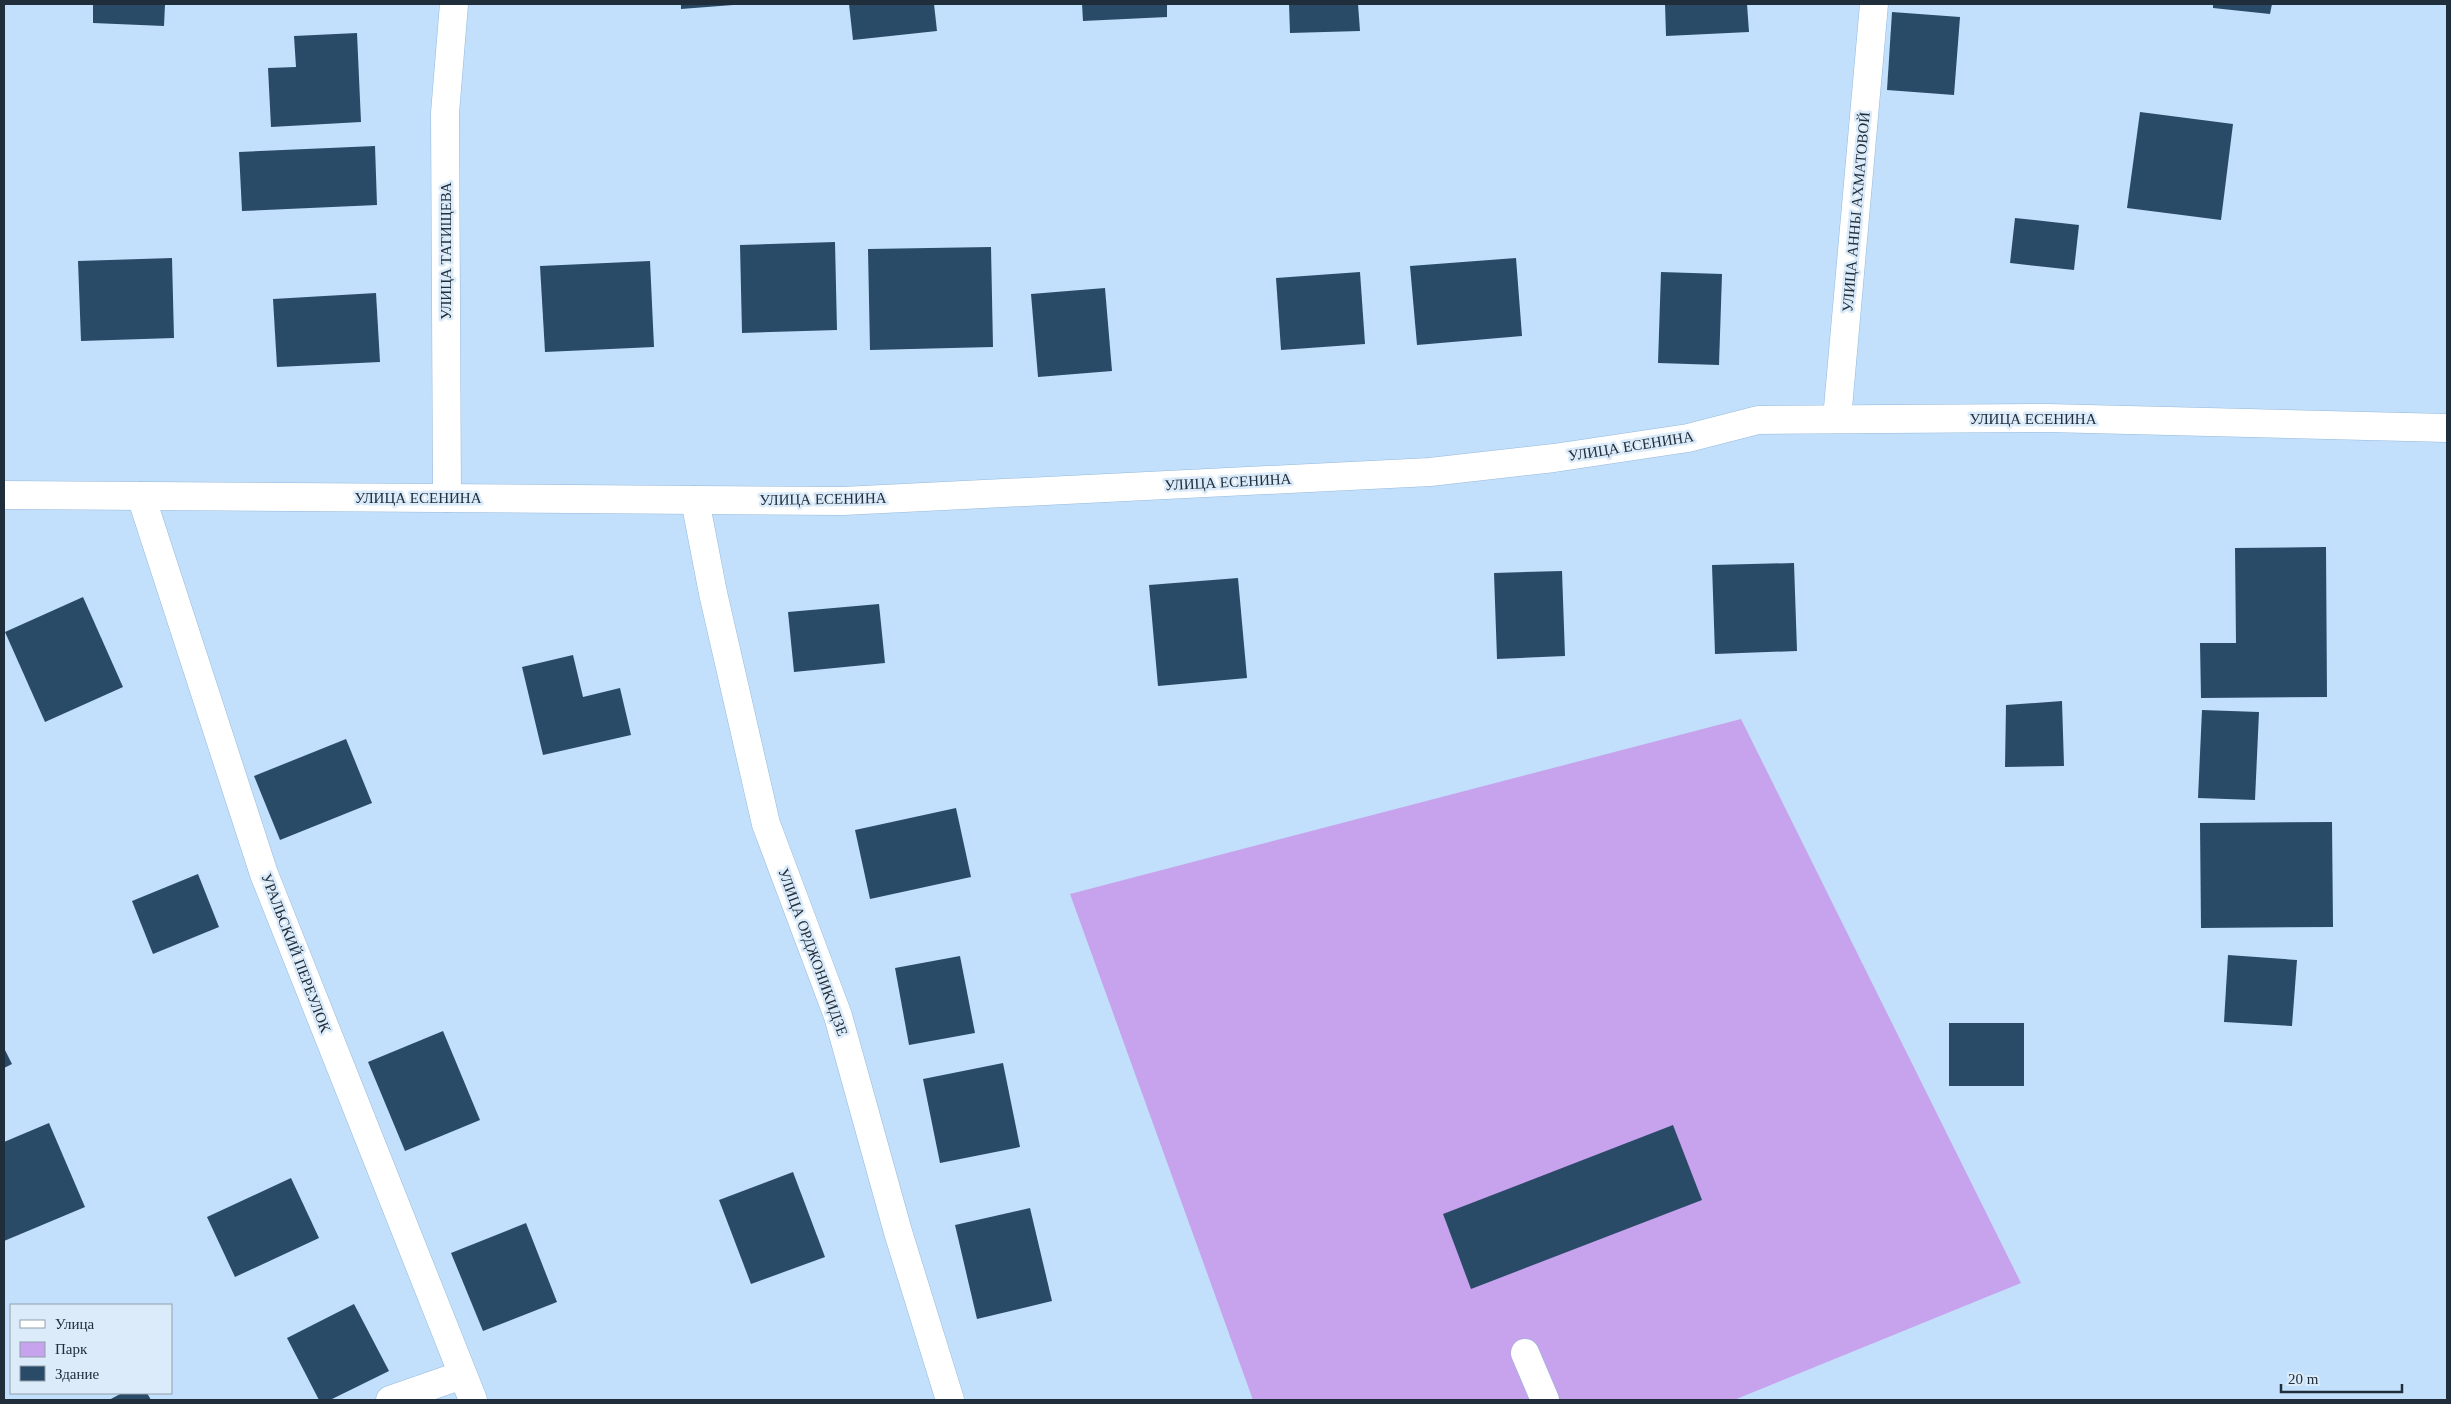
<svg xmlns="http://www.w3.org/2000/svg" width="2451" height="1404" viewBox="0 0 2451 1404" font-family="'Times New Roman',serif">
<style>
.green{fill:#c7a2ed}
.building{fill:#2a4b68}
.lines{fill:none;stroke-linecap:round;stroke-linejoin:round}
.street-casing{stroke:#95b9db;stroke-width:29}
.street{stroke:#fff;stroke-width:28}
.labels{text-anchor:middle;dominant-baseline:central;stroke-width:5;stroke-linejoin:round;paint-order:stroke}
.street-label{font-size:15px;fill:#202e3b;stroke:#dcebf9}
</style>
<rect width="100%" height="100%" fill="#c2e0fb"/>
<polygon class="green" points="1741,719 2021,1283 1734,1400 1253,1400 1070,894"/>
<g class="building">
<polygon points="93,4 165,4 164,26 93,23"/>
<polygon points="681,4 733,4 733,5 681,9"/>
<polygon points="849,4 934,4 937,31 853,40"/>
<polygon points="1082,4 1167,4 1167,17 1083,21"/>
<polygon points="1289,4 1358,4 1360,31 1290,33"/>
<polygon points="1665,4 1747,4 1749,32 1666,36"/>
<polygon points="2213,4 2272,4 2270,14 2213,8"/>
<polygon points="1892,12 1960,17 1954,95 1887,90"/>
<polygon points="357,33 361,122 271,127 268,68 296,67 294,36"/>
<polygon points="2140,112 2233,124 2221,220 2127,208"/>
<polygon points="375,146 377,205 242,211 239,152"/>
<polygon points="2015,218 2079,225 2074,270 2010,263"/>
<polygon points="835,242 837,330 742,333 740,245"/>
<polygon points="991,247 993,347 870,350 868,249"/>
<polygon points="172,258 174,338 81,341 78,261"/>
<polygon points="1516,258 1522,336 1417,345 1410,266"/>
<polygon points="650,261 654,347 545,352 540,266"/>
<polygon points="1360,272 1365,344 1281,350 1276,278"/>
<polygon points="1661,272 1722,274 1719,365 1658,363"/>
<polygon points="1105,288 1112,371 1038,377 1031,294"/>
<polygon points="376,293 380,362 277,367 273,299"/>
<polygon points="2326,547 2327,697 2201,698 2200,643 2236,643 2235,548"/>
<polygon points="1794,563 1797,651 1715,654 1712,565"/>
<polygon points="1562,571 1565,656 1497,659 1494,573"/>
<polygon points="1238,578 1247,678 1158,686 1149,585"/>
<polygon points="83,597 123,687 45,722 5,632"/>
<polygon points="879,604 885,663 794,672 788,612"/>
<polygon points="573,655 583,697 620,688 631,735 543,755 522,667"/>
<polygon points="2062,701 2064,766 2005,767 2006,705"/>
<polygon points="2202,710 2259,712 2255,800 2198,798"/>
<polygon points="346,739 372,803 280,840 254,776"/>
<polygon points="956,808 971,877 870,899 855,830"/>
<polygon points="2332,822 2333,927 2201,928 2200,823"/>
<polygon points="198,874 219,927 153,954 132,901"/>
<polygon points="2228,955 2297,960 2292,1026 2224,1022"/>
<polygon points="960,956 975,1033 909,1045 895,968"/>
<rect x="1949" y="1023" width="75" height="63"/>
<polygon points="443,1031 480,1120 405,1151 368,1062"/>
<polygon points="4,1048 12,1064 4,1068"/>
<polygon points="1003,1063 1020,1147 940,1163 923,1079"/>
<polygon points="49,1123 85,1207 4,1241 4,1142"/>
<polygon points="1673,1125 1702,1200 1471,1289 1443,1214"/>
<polygon points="793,1172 825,1257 751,1284 719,1200"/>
<polygon points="291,1178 319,1238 235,1277 207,1217"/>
<polygon points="1030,1208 1052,1301 977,1319 955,1225"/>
<polygon points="526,1223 557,1302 483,1331 451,1253"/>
<polygon points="354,1304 389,1371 330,1400 319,1400 287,1338"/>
<polygon points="122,1393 147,1393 151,1400 109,1400"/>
</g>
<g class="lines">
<g class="street-casing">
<g id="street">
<polyline points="1837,419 1874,4"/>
<polyline points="4,495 843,501 1430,472 1554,458 1688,438 1758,420 2048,418 2447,428"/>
<polyline points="141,496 264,874 473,1400"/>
<polyline points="447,498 445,113 454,4"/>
<polyline points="695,500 713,593 766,824 838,1016 898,1232 950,1400"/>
<polyline points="1525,1353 1545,1400"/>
<polyline points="390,1400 462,1375"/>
</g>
</g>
<use href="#street" class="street"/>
</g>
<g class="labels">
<g class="street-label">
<text transform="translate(1856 212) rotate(-85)">УЛИЦА АННЫ АХМАТОВОЙ</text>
<text transform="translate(446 251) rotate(-90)">УЛИЦА ТАТИЩЕВА</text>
<text x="2033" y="419">УЛИЦА ЕСЕНИНА</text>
<text transform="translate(1631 446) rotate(-9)">УЛИЦА ЕСЕНИНА</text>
<text transform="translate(1228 482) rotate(-3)">УЛИЦА ЕСЕНИНА</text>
<text x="418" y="498">УЛИЦА ЕСЕНИНА</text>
<text transform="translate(823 499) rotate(-1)">УЛИЦА ЕСЕНИНА</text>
<text transform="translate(813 952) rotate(70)">УЛИЦА ОРДЖОНИКИДЗЕ</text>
<text transform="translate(296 953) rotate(69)">УРАЛЬСКИЙ ПЕРЕУЛОК</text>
</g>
</g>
<rect width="2451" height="1404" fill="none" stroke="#202e3b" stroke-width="10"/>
<rect x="10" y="1304" width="162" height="90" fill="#dcebf9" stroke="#919fad"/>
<rect x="20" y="1320" width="25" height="8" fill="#ffffff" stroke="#919fad"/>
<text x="55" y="1329" font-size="15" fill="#202e3b">Улица</text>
<rect x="20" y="1342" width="25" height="15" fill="#c7a2ed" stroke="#919fad"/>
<text x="55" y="1354" font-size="15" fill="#202e3b">Парк</text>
<rect x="20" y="1366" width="25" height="15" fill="#2a4b68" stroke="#919fad"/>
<text x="55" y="1379" font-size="15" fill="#202e3b">Здание</text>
<path d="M2281 1384v8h121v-8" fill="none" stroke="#202e3b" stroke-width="2.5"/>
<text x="2288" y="1384" font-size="15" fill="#202e3b" stroke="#dcebf9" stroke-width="4" paint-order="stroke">20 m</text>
</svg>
